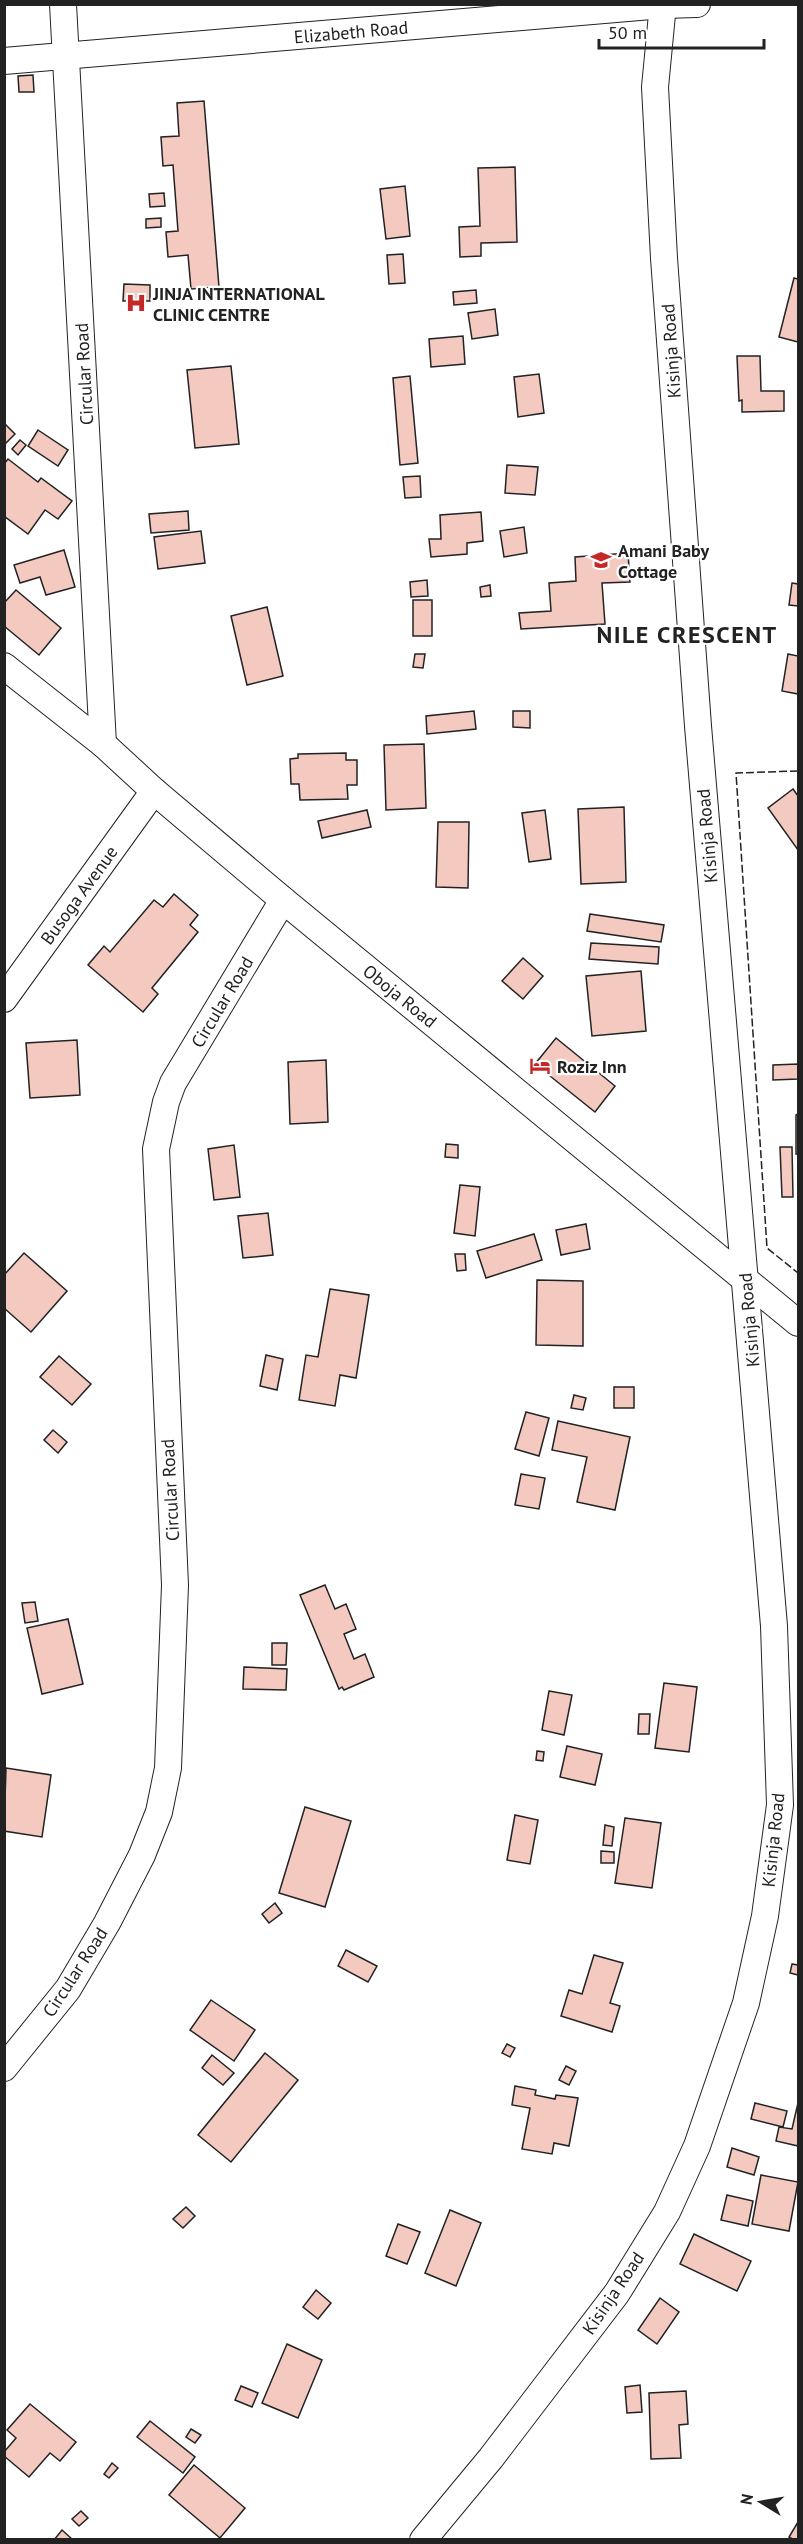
<svg xmlns="http://www.w3.org/2000/svg" width="803" height="2544" viewBox="0 0 803 2544" font-family="'PT Sans',sans-serif">
<style>
.building{fill:#f3c9c0;stroke:#222;stroke-width:1.5}
.lines{fill:none;stroke-linecap:round;stroke-linejoin:round}
.minor-casing{stroke:#222;stroke-width:28}
.minor{stroke:#fff;stroke-width:26}
.fence{stroke:#222;stroke-width:1.5;stroke-dasharray:8 3;stroke-linecap:butt}
.labels{text-anchor:middle;dominant-baseline:central;stroke-width:4.5;stroke-linejoin:round;paint-order:stroke}
.street-label{font-size:18px;fill:#222;stroke:#fff}
.poi-label{font-size:18px;font-weight:bold;fill:#222;stroke:#fff;text-anchor:start}
.district-label{font-size:24px;font-weight:bold;letter-spacing:1.5px;fill:#222;stroke:#fff}
</style>
<rect width="100%" height="100%" fill="#fff"/>
<g class="building">
<polygon points="33,75 34,92 19,92 18,76"/>
<polygon points="204,101 219,287 191,289 188,255 168,257 166,232 178,231 173,165 163,166 161,137 179,136 177,103"/>
<polygon points="515,167 517,242 481,243 481,256 460,257 459,227 480,226 478,168"/>
<polygon points="405,186 410,236 386,239 380,189"/>
<polygon points="164,193 165,206 150,207 149,194"/>
<polygon points="161,218 161,227 146,228 146,219"/>
<polygon points="403,254 405,283 389,284 387,255"/>
<polygon points="794,278 798,279 798,342 779,337"/>
<polygon points="124,284 150,285 150,301 123,301"/>
<polygon points="476,290 477,303 454,305 453,292"/>
<polygon points="495,309 498,335 472,339 468,313"/>
<polygon points="463,336 465,364 431,367 429,339"/>
<polygon points="737,356 760,356 761,391 784,391 784,411 742,412 742,400 739,401"/>
<polygon points="231,366 239,444 195,448 187,370"/>
<polygon points="539,374 544,413 518,417 514,377"/>
<polygon points="410,376 418,463 400,465 393,378"/>
<polygon points="6,425 15,434 4,445 4,427"/>
<polygon points="38,430 68,450 58,466 28,446"/>
<polygon points="20,440 26,445 18,455 12,449"/>
<polygon points="8,459 38,482 41,478 72,501 58,519 45,510 28,534 4,516 4,464"/>
<polygon points="507,465 538,467 535,495 505,493"/>
<polygon points="420,476 421,497 405,498 403,477"/>
<polygon points="188,511 189,530 151,533 149,514"/>
<polygon points="481,512 483,541 467,543 467,554 431,557 429,539 441,539 440,515"/>
<polygon points="524,527 527,553 504,557 500,531"/>
<polygon points="201,531 205,563 158,569 154,537"/>
<polygon points="64,550 75,587 46,595 40,577 20,583 14,565"/>
<polygon points="628,553 630,582 602,583 605,624 521,629 519,613 551,611 549,583 576,581 575,557"/>
<polygon points="427,580 428,596 411,597 410,582"/>
<polygon points="792,583 798,584 798,606 789,605"/>
<polygon points="490,585 491,596 481,597 480,587"/>
<polygon points="16,590 61,628 39,655 4,626 4,603"/>
<rect x="413" y="600" width="19" height="36"/>
<polygon points="267,607 283,676 247,685 231,616"/>
<polygon points="415,654 425,654 423,668 413,667"/>
<polygon points="788,654 798,656 798,694 782,691"/>
<polygon points="474,711 476,729 427,734 426,716"/>
<polygon points="513,711 530,711 530,728 513,727"/>
<polygon points="424,744 426,808 386,810 384,745"/>
<polygon points="346,753 346,760 357,760 357,785 347,785 348,799 300,800 299,784 291,784 290,759 298,758 298,754"/>
<polygon points="793,789 798,796 798,850 768,808"/>
<polygon points="624,807 626,882 581,884 578,809"/>
<polygon points="367,810 371,827 322,838 318,821"/>
<polygon points="545,810 551,859 529,862 522,813"/>
<polygon points="438,822 469,822 468,888 436,887"/>
<polygon points="174,894 198,915 190,925 198,932 152,988 158,994 143,1012 88,965 104,946 110,952 154,900 163,907"/>
<polygon points="590,914 664,925 661,942 587,931"/>
<polygon points="591,943 659,947 658,964 589,959"/>
<polygon points="523,958 543,976 523,999 502,981"/>
<polygon points="641,971 646,1031 592,1036 586,976"/>
<polygon points="556,1038 615,1086 595,1112 535,1064"/>
<polygon points="77,1040 80,1095 30,1098 26,1043"/>
<polygon points="326,1060 328,1122 290,1124 288,1062"/>
<polygon points="798,1064 798,1079 773,1080 773,1065"/>
<polygon points="798,1114 798,1154 796,1154 796,1115"/>
<polygon points="446,1144 458,1145 458,1158 445,1157"/>
<polygon points="234,1145 240,1197 214,1200 208,1149"/>
<polygon points="780,1147 792,1147 793,1197 782,1197"/>
<polygon points="460,1185 480,1187 475,1236 454,1233"/>
<polygon points="268,1213 273,1255 243,1258 238,1216"/>
<polygon points="586,1224 590,1249 561,1255 556,1230"/>
<polygon points="534,1234 542,1260 486,1278 477,1251"/>
<polygon points="24,1253 67,1291 31,1332 4,1308 4,1275"/>
<polygon points="455,1254 465,1254 466,1270 457,1271"/>
<polygon points="537,1280 583,1281 583,1346 536,1345"/>
<polygon points="330,1289 369,1295 356,1378 340,1375 335,1406 299,1400 306,1355 318,1357"/>
<polygon points="266,1355 283,1359 277,1390 260,1386"/>
<polygon points="59,1356 91,1384 72,1405 40,1377"/>
<rect x="614" y="1387" width="20" height="21"/>
<polygon points="574,1395 586,1398 583,1410 571,1408"/>
<polygon points="526,1412 549,1418 539,1456 515,1449"/>
<polygon points="558,1421 630,1437 615,1510 577,1502 587,1457 552,1450"/>
<polygon points="53,1430 67,1442 58,1453 44,1440"/>
<polygon points="521,1474 545,1478 539,1509 515,1505"/>
<polygon points="325,1585 335,1609 346,1604 356,1629 344,1634 354,1659 365,1654 374,1677 344,1690 342,1687 339,1689 300,1595"/>
<polygon points="35,1602 38,1621 25,1623 22,1603"/>
<polygon points="68,1619 83,1684 42,1694 27,1628"/>
<polygon points="272,1643 287,1643 286,1665 272,1665"/>
<polygon points="244,1667 287,1669 286,1690 243,1689"/>
<polygon points="664,1683 697,1687 689,1752 655,1748"/>
<polygon points="549,1691 572,1695 564,1735 542,1730"/>
<polygon points="639,1714 650,1714 649,1734 638,1734"/>
<polygon points="567,1746 602,1754 595,1785 560,1777"/>
<polygon points="537,1751 544,1752 543,1761 536,1760"/>
<polygon points="6,1768 51,1775 42,1837 4,1831"/>
<polygon points="305,1807 351,1821 325,1907 279,1893"/>
<polygon points="515,1815 538,1820 530,1864 507,1860"/>
<polygon points="625,1818 661,1823 652,1888 615,1883"/>
<polygon points="605,1825 614,1827 612,1846 603,1845"/>
<polygon points="601,1851 614,1852 614,1863 601,1863"/>
<polygon points="275,1903 282,1913 269,1923 262,1914"/>
<polygon points="346,1950 377,1966 368,1982 338,1966"/>
<polygon points="594,1955 623,1963 610,2003 620,2006 612,2032 561,2016 569,1990 582,1994"/>
<polygon points="792,1964 798,1965 798,1975 790,1973"/>
<polygon points="211,2000 255,2030 234,2061 190,2030"/>
<polygon points="507,2044 515,2048 510,2057 502,2053"/>
<polygon points="265,2053 298,2080 231,2162 198,2135"/>
<polygon points="212,2055 234,2073 223,2085 202,2068"/>
<polygon points="566,2066 576,2071 569,2085 559,2080"/>
<polygon points="515,2086 536,2090 535,2095 555,2099 556,2095 578,2098 569,2146 554,2143 552,2154 522,2149 530,2108 512,2105"/>
<polygon points="755,2103 787,2111 783,2127 751,2119"/>
<polygon points="798,2103 798,2146 776,2141 779,2127 792,2129"/>
<polygon points="732,2148 759,2157 754,2175 727,2167"/>
<polygon points="761,2175 798,2182 789,2231 752,2224"/>
<polygon points="727,2195 753,2201 748,2226 721,2220"/>
<polygon points="186,2207 195,2216 183,2228 173,2219"/>
<polygon points="450,2210 481,2223 456,2286 425,2273"/>
<polygon points="398,2224 420,2232 407,2264 386,2256"/>
<polygon points="694,2234 751,2261 737,2291 680,2264"/>
<polygon points="316,2290 331,2303 318,2319 303,2307"/>
<polygon points="660,2298 679,2312 657,2344 638,2330"/>
<polygon points="287,2344 322,2360 298,2418 262,2403"/>
<polygon points="640,2385 642,2412 627,2413 625,2387"/>
<polygon points="241,2386 258,2393 252,2407 235,2400"/>
<polygon points="686,2391 688,2424 679,2425 681,2458 651,2459 649,2393"/>
<polygon points="30,2404 76,2442 60,2461 50,2453 29,2477 4,2456 4,2452 16,2438 7,2430"/>
<polygon points="150,2421 195,2457 183,2473 137,2437"/>
<polygon points="191,2429 201,2435 195,2443 186,2437"/>
<polygon points="112,2463 118,2468 109,2478 104,2474"/>
<polygon points="194,2465 245,2508 220,2538 169,2495"/>
<polygon points="81,2511 88,2518 79,2526 72,2519"/>
<polygon points="798,2522 798,2540 794,2540 789,2537"/>
<polygon points="62,2530 73,2540 54,2540"/>
</g>
<g class="lines">
<g class="minor-casing">
<g id="minor">
<polyline points="63,4 103,744"/>
<polyline points="4,61 663,5 697,4"/>
<polyline points="4,666 103,744 154,791 283,900 798,1323"/>
<polyline points="4,999 154,791"/>
<polyline points="4,2068 68,1989 107,1923 142,1855 159,1812 168,1768 175,1585 156,1149 166,1102 173,1083 283,900"/>
<polyline points="423,2540 491,2458 617,2293 667,2212 697,2146 746,2003 765,1916 780,1805 774,1626 698,726 664,258 655,87 663,4"/>
</g>
</g>
<use href="#minor" class="minor"/>
<polyline class="fence" points="798,771 736,773 767,1248 798,1273"/>
</g>
<defs>
<g id="hospital-bare" transform="scale(1.62)"><path d="M-5-5h3v3.5h4V-5h3V5h-3V1.5h-4V5h-3Z" fill="#c62828" stroke="#fff" stroke-width="2.5" paint-order="stroke"/></g>
<g id="school-bare" transform="scale(1.62)"><path d="M0-5L7-2L0 1L-7-2ZM-4 1L0 2.5L4 1V4Q0 6-4 4Z" fill="#c62828" stroke="#fff" stroke-width="2.5" paint-order="stroke"/></g>
<g id="hotel-bare" transform="scale(1.62)"><path d="M-6-4.5h1.5V1H6V5H4.5V3h-9V5H-6ZM-4 0a1.8 1.8 0 1 1 3.6 0ZM.5 0V-2.5h3Q6-2.5 6 0Z" fill="#c62828" stroke="#fff" stroke-width="2.5" paint-order="stroke"/></g>
</defs>
<g fill-rule="evenodd">
<use href="#hospital-bare" x="136" y="303"/>
<use href="#school-bare" x="601" y="560"/>
<use href="#hotel-bare" x="540" y="1066"/>
</g>
<g class="labels">
<g class="street-label">
<text transform="translate(351 32) rotate(-5)">Elizabeth Road</text>
<text transform="translate(671 351) rotate(-94)">Kisinja Road</text>
<text transform="translate(84 374) rotate(-93)">Circular Road</text>
<text transform="translate(707 836) rotate(-95)">Kisinja Road</text>
<text transform="translate(79 895) rotate(-54)">Busoga Avenue</text>
<text transform="translate(400 996) rotate(39)">Oboja Road</text>
<text transform="translate(222 1002) rotate(-59)">Circular Road</text>
<text transform="translate(749 1320) rotate(-95)">Kisinja Road</text>
<text transform="translate(170 1490) rotate(-93)">Circular Road</text>
<text transform="translate(773 1840) rotate(-84)">Kisinja Road</text>
<text transform="translate(75 1972) rotate(-57)">Circular Road</text>
<text transform="translate(613 2293) rotate(-56)">Kisinja Road</text>
</g>
<g class="poi-label">
<text x="153" y="293">JINJA INTERNATIONAL<tspan x="153" dy="21">CLINIC CENTRE</tspan></text>
<text x="618" y="550">Amani Baby<tspan x="618" dy="21">Cottage</tspan></text>
<text x="557" y="1066">Roziz Inn</text>
</g>
<g class="district-label">
<text x="687" y="634">NILE CRESCENT</text>
</g>
</g>
<rect width="803" height="2544" fill="none" stroke="#222222" stroke-width="12"/>
<g transform="translate(761 2502) rotate(281)" stroke="#ffffff" stroke-width="4.5" paint-order="stroke">
<path d="M0-4.5L10 22L0 15L-10 22Z" fill="#222222"/>
<text y="-9" font-size="16" font-weight="bold" text-anchor="middle" fill="#222222">N</text>
</g>
<path d="M599 39v9h165v-9" fill="none" stroke="#222222" stroke-width="3"/>
<text x="608" y="39" font-size="18" fill="#222222" stroke="#ffffff" stroke-width="4.5" paint-order="stroke">50 m</text>
</svg>
